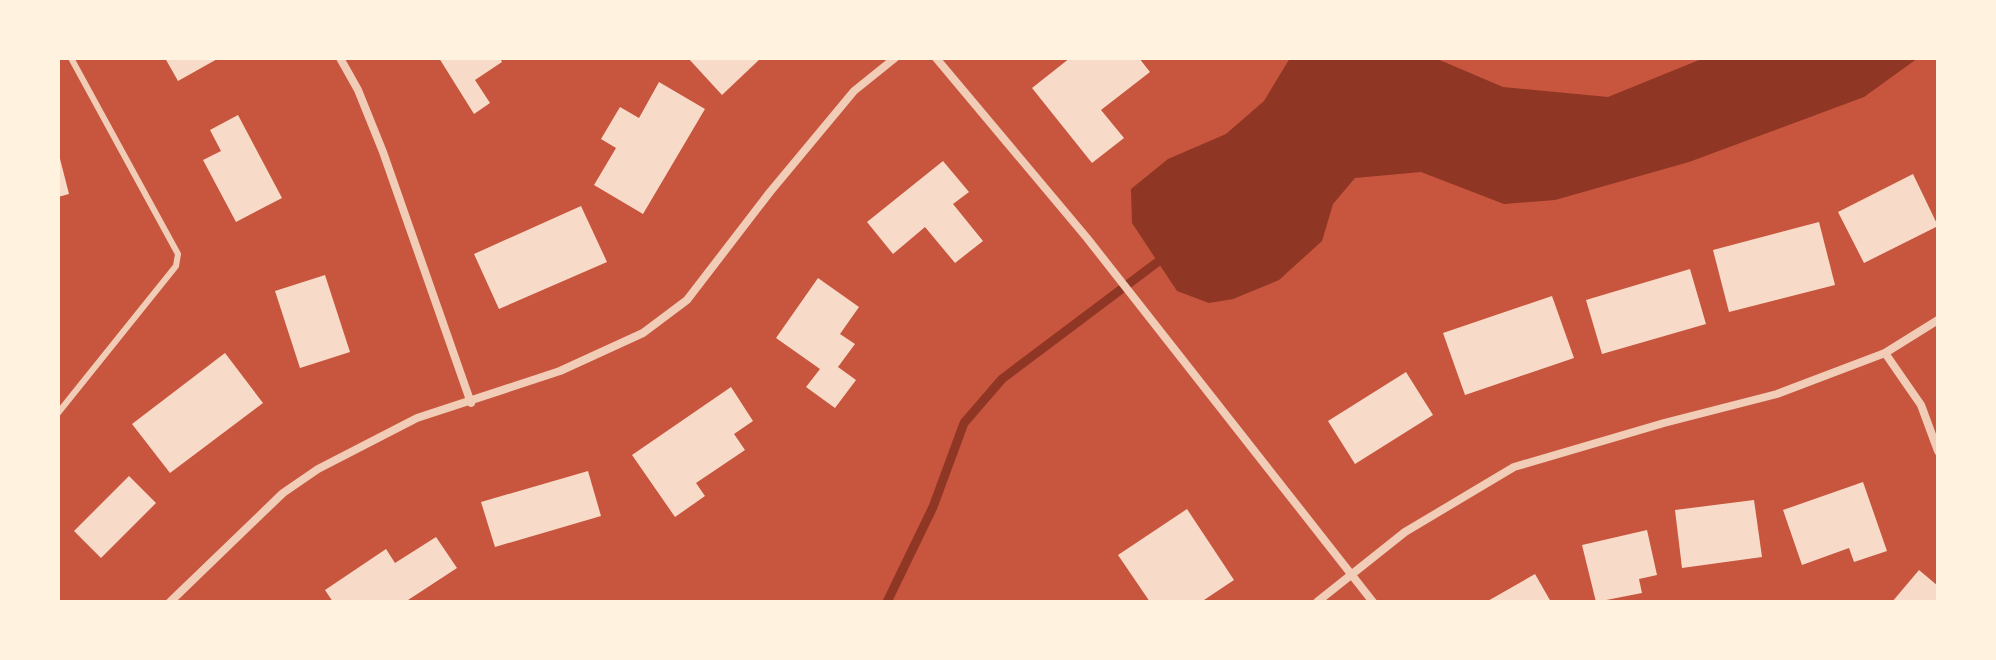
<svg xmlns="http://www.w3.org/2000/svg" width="1996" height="660" viewBox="0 0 1996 660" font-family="'Varela Round',sans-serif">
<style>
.water{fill:#8f3625}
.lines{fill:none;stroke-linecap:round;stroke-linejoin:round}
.stream{stroke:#8f3625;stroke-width:9}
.building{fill:#f7dbc8}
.service{stroke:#f1ccb7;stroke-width:6}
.minor{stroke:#f1ccb7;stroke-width:8}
</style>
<rect width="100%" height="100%" fill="#c8553d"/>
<polygon class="water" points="1290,58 1435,58 1503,87 1608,97 1704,58 1918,58 1864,97 1689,162 1555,200 1504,204 1421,172 1355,178 1333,204 1322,241 1279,280 1233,299 1209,303 1177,291 1132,223 1131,189 1168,159 1226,134 1264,101"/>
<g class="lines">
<polyline class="stream" points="887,602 933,507 964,423 1002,379 1167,255"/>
</g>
<g class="building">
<polygon points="165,58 219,58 178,81"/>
<polygon points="439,58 500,58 502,62 475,80 490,103 474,114"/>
<polygon points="688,58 761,58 722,95"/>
<polygon points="1070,58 1139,58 1150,72 1101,110 1124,138 1092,163 1032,88"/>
<polygon points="659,82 705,109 643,214 594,185 616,148 601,139 620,107 639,118"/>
<polygon points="238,115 282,198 236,222 203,160 221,151 210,130"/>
<polygon points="58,151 69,194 58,197"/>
<polygon points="943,161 969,192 953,204 983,241 955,263 925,227 893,254 867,222"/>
<polygon points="1913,174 1938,226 1864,263 1838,212"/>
<polygon points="581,206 607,262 499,309 474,254"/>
<polygon points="1819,222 1835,285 1729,312 1713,250"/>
<polygon points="1690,269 1706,324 1602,354 1586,300"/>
<polygon points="325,275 350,352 300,368 275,291"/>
<polygon points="818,278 859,307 840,334 855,344 838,367 856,380 835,408 806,387 820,369 776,338"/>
<polygon points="1552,296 1574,358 1465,395 1443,333"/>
<polygon points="225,353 263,403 170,473 132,424"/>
<polygon points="1406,372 1433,415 1355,464 1328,421"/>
<polygon points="731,387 753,421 734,434 745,450 696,483 705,496 675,517 632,455"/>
<polygon points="588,471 601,516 495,547 481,502"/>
<polygon points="129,476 156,503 101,558 74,531"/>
<polygon points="1863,482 1887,551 1854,562 1849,548 1802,565 1783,510"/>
<polygon points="1754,500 1762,557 1682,568 1675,510"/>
<polygon points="1187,509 1234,580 1201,602 1150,602 1118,555"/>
<polygon points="1647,530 1657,575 1639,579 1642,593 1596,602 1582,545"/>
<polygon points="436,537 457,568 405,602 333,602 325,590 386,549 395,563"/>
<polygon points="1919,570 1938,586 1938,602 1892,602"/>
<polygon points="1535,574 1551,602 1486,602"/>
</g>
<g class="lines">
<polyline class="service" points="58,413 176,266 178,254 71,58"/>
<g class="minor">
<polyline points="340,58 358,90 383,152 471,403"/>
<polyline points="936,58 1087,238 1373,602"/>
<polyline points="1885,353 1921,405 1938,451"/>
<polyline points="170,602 283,493 318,469 417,418 560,371 643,333 687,300 770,192 854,91 895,58"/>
<polyline points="1317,602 1405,532 1514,467 1664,423 1777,394 1885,353 1938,320"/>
</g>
</g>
<rect width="1996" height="660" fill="none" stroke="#fff3e0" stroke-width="120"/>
</svg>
